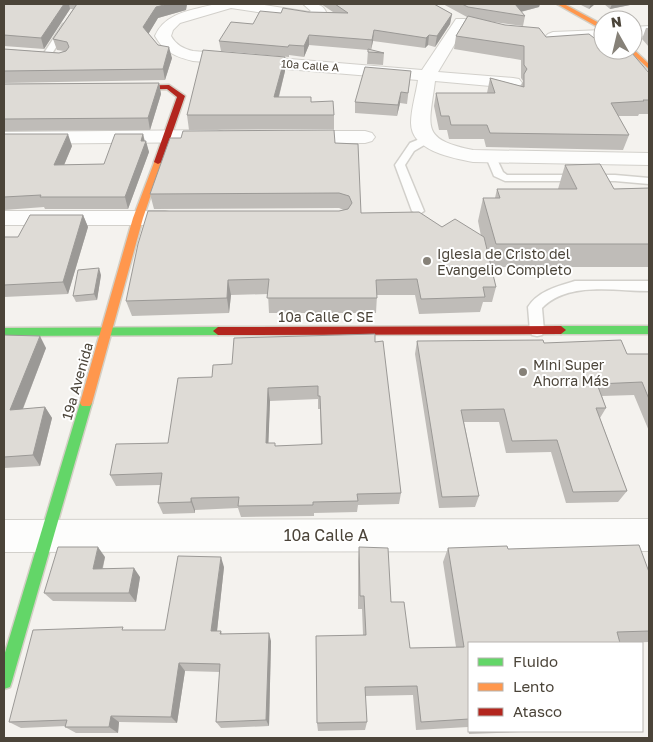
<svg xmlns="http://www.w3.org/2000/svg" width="653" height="742" viewBox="0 0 653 742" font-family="'Golos Text',sans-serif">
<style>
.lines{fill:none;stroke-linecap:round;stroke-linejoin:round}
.lane-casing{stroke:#d2d0cb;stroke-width:3}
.street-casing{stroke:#d2d0cb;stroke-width:2}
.fast-casing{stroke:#d3cfc5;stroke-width:3}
.slow-casing{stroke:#d3cfc5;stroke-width:3}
.jam-casing{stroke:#d3cfc5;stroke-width:3}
.lane{fill:#fdfdfc;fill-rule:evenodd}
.street{fill:#fdfdfc;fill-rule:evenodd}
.fast{fill:#63d668;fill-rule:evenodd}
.slow{fill:#ff974d;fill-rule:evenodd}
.jam{fill:#b3261e;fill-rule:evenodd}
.wall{fill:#bfbcb8;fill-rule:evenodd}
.shaded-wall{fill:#9b9996}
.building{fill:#dedbd6;stroke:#9b9996;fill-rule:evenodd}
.poi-dot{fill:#868178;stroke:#fff;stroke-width:2}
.labels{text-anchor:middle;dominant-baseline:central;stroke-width:4;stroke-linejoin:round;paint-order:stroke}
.far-street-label{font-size:11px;fill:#4b4439;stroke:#fff}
.poi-label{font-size:14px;fill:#4b4439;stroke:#fff;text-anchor:start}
.street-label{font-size:14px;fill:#4b4439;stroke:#fff}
.near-street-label{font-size:16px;fill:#4b4439;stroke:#fff}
</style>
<rect width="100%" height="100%" fill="#f4f2ee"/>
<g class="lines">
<g class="lane-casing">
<g id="lane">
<polygon points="63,24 70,26 49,58 43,58 42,56"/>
<polygon points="427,136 431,137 432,139 431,141 414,151 405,165 424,211 418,215 412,211 395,165 410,143"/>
<polygon points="491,154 495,155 503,172 507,175 615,175 649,178 649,184 615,181 505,181 494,176 486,157"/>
<path d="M575,281H649V291C615,291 568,281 542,308L544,331L542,335L537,336L532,335L530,331L528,307C538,291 558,286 575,281Z"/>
</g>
</g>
<g class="street-casing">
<g id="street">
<path d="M216,4H258L309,12L311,11L303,4C314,4 324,2 327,15L325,18L309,20L231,8L180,23L173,30L171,36C176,45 184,49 193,51L422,70L456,19H466L468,22L438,72L513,78L519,79L522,83L519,87L513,88L435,81C429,128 420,139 473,150L649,153V165L473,162C453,158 411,151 411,123C411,109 416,94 418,80L193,61C176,57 164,52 155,36C165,12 193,10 216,4Z"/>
<polygon points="649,26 649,36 633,37 633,27"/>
<polygon points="603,30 603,40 553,42 548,40 545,37 548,34 553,32"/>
<polygon points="217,130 224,132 227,136 224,140 217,142 4,144 4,132"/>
<polygon points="298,131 365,131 372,133 375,137 372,141 365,143 298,143 291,141 288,137 291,133"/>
<polygon points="4,211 165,211 173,213 176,218 173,223 165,225 4,225"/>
<polygon points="649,519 649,551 4,552 4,520"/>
</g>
</g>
<g class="fast-casing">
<g id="fast">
<polygon points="561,326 649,326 649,334 561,334 556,330"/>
<polygon points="218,327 223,331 218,335 4,336 4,328"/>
<polygon points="86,398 90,400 92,403 12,681 10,687 4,689 4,656 80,403 82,400"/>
</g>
</g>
<g class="slow-casing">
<g id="slow">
<polygon points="557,4 564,4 603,25 603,30"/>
<polygon points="633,49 649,64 649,69 628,50 633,50"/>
<polygon points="155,160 162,162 143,218 92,403 90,406 82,406 80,403 133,218"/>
</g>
</g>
<g class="jam-casing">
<g id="jam">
<polygon points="169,85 185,96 162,162 158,164 154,162 177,97 167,89 123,90 119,88 123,86"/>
<polygon points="561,326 566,330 561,334 218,335 213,331 218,327"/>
</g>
</g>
<use href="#lane" class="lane"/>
<use href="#street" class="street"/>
<use href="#fast" class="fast"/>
<use href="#slow" class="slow"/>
<use href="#jam" class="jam"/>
</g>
<g class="wall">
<polygon points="4,4 187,4 186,10 158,18 148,34 158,45 172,58 165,80 4,83 4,49 59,53 64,51 57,50 53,39 73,9 70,9 44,49 4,46"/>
<polygon points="321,4 434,4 452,14 450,24 435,47 428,45 425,48 373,41 371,50 384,53 383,65 367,64 368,50 309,45 304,57 289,55 289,57 221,51 219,41 253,24 281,13 308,12 333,12"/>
<polygon points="443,4 540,4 539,7 521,12 525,16 523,26 487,21 546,37 613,53 649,73 649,112 648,114 639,114 638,116 618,116 629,135 623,150 486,147 484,139 449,139 447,130 439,130 434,106 436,93 487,93 490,78 521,86 523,81 521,78 521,60 454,49 456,36 467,17"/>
<polygon points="579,4 595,4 589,9"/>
<polygon points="604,4 635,4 610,9"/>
<polygon points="646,28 649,28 649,47 642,39"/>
<polygon points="285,57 285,71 279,97 311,102 334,115 334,129 189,130 187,115"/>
<polygon points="411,71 407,104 400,103 397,116 355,113 355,102"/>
<polygon points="159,83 161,94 150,130 4,131 4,84"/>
<polygon points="4,134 72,146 64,165 104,164 143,134 145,141 149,152 128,209 45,209 44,207 4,210"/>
<polygon points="335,143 361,213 442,227 481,236 478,221 483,198 495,198 497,189 558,189 565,165 614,189 649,188 649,267 491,267 496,287 492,302 483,302 480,312 419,314 415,295 377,295 376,313 269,313 268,294 231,295 229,313 132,316 126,301 339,211 344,210 339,208 154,209 150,194"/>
<polygon points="83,215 88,227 68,294 4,297 4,237 18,237"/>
<polygon points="101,275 97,300 76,302 73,296"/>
<polygon points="4,335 46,348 23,409 45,407 52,418 40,466 4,468"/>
<polygon points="417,341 544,343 627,354 649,354 649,431 634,395 602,396 606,408 600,418 627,491 618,502 566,503 551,452 506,453 499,422 464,422 479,496 475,507 439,508 415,354"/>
<path d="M375,342L401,493L399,504L358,505L357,512L314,513V516L241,517L238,508L195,510V513L163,514L158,503L160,485L116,486L110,475L168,443L212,377L232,364ZM318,399V409H320L321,444L276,446L268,443L270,401Z"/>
<polygon points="359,547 391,602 410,648 456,647 443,562 448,548 508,549 649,572 649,642 620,643 469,643 469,731 523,731 521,732 469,734 468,727 416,730 413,695 365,696 367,722 365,730 318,731 317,723 363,635 362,609 358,609 358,561"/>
<polygon points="105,557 103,568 140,577 136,602 53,601 44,593"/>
<polygon points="224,567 217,631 221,631 222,634 271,641 269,726 221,728 216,722 220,672 185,671 177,723 119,722 118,733 76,733 65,727 66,726 21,728 9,722 125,630 165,630"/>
</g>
<g class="shaded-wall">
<polygon points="64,4 69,4 70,9 44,49 41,38"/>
<polygon points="168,4 187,4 186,10 158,18 146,38 143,27 156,7"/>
<polygon points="515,4 540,4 539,7 512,14"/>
<polygon points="591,4 595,4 589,9"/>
<polygon points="612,4 635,4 610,9"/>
<polygon points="452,14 450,24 435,47 437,36"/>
<polygon points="374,30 373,41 371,50 372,40"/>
<polygon points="309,35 309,45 304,57 304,46"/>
<polygon points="429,35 428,45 425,48 426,38"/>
<polygon points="169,47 172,58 165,80 163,69"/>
<polygon points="285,57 285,71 275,111 274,97"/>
<polygon points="159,83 161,94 150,130 148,118"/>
<polygon points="401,92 400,103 397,116 398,105"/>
<polygon points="68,134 72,146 59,177 54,165"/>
<polygon points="143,134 145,144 146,141 149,152 128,209 125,197"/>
<polygon points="83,215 88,227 68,294 63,282"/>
<polygon points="99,268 101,275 97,300 94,294"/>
<polygon points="228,280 231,295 229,313 227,298"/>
<polygon points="40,336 46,348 18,421 10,410"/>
<polygon points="268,388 270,401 268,455 266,443"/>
<polygon points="45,407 52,418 40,466 33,455"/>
<polygon points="191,498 195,510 195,513 191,502"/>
<polygon points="98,547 105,557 100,578 93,569"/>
<polygon points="221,557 224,567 216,640 211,631"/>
<polygon points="134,568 140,577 136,602 129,593"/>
<polygon points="269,633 271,641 269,726 266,720"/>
<polygon points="179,663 185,671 177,723 171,717"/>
<polygon points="111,716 119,722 118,733 109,727"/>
</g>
<g class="building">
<polygon points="4,4 64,4 41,38 4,35"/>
<polygon points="77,4 168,4 156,7 143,27 158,45 169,47 163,69 4,71 4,49 59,53 66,51 69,47 67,42 53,39"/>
<polygon points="335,4 434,4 452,14 437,36 429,35 426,38 374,30 372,40 309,35 304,46 289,45 288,47 219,41 231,22 253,24 260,11 281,13 283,8 308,12 348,13"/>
<polygon points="462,4 517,4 515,4 525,16 468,7"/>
<polygon points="468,16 505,25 539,28 546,37 589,34 603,45 603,50 609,50 613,53 631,52 649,73 649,100 643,100 644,101 611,103 629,135 490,133 487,125 451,125 449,116 441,116 436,93 495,93 490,78 524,87 524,74 527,69 524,65 524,46 456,36"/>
<polygon points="368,49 384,53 368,52"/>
<polygon points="203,50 285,57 274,97 311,97 311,102 333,101 334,115 187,115"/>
<polygon points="365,67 411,71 408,93 401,92 398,105 355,102"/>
<polygon points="159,83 148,118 4,119 4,84"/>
<polygon points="334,130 335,143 358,144 361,213 419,212 442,227 455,219 484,237 496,287 483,287 485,297 421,299 417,279 376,280 377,298 267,298 269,279 228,280 227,298 126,301 138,244 148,211 339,211 348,209 352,203 349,196 339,193 150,194 170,138 181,138 183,131"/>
<polygon points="4,134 68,134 54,165 104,164 115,134 143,134 141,141 146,141 125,197 40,197 41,195 4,197"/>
<polygon points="600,164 614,189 649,188 649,244 496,244 483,198 500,198 497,189 577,189 565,165"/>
<polygon points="30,215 83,215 63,282 4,285 4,237 18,237"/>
<polygon points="99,268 94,294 73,296 78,270"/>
<path d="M375,334V342L383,341L401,493L357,494L358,501L313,502V505L238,506L239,497L191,498V502L158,503L162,473L110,475L116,444L168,443L178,378L212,377L213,365L232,364L234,338ZM318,386V396H320L322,444L275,446V443H266L268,388Z"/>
<polygon points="4,335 40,336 10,410 45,407 33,455 4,457"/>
<polygon points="543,340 544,343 621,340 627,354 649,354 649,399 642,382 597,384 606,408 596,408 627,491 573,492 557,440 512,441 504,409 461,410 479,496 442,497 417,341"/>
<polygon points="639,545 649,572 649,631 617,632 620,643 469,643 469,719 421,722 417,686 365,687 367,722 317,723 316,636 366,635 364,596 360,596 359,547 388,548 391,602 404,602 410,648 464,647 448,548 507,546 508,549"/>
<polygon points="58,547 98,547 93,569 134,568 129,593 44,593"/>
<polygon points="178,556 221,557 211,631 221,631 220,634 269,633 266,720 216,722 220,664 179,663 171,717 111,716 109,727 65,727 67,720 9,722 33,630 123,627 122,630 165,630"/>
</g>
<g class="poi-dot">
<circle cx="427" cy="261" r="5"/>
<circle cx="523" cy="372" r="5"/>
</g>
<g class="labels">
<g class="far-street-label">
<text transform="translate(310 65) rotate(4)">10a Calle A</text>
</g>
<g class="poi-label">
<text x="437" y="253">Iglesia de Cristo del<tspan x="437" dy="16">Evangelio Completo</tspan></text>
<text x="533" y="364">Mini Super<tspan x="533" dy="16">Ahorra Más</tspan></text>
</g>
<g class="street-label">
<text x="326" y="316">10a Calle C SE</text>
<text transform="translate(77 381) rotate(-74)">19a Avenida</text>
</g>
<g class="near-street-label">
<text x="326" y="535">10a Calle A</text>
</g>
</g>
<rect width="653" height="742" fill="none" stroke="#4b4439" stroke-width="10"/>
<rect x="468" y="642" width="175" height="90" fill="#ffffff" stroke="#b7b4b0"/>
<rect x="478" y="658" width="25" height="8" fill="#63d668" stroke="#b7b4b0"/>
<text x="513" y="667" font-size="15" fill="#4b4439">Fluido</text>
<rect x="478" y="683" width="25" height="8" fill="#ff974d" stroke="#b7b4b0"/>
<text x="513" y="692" font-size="15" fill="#4b4439">Lento</text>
<rect x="478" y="708" width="25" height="8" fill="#b3261e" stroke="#b7b4b0"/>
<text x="513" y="717" font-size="15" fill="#4b4439">Atasco</text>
<g transform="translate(618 35) rotate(352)"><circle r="24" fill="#ffffff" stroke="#b7b4b0"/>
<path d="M0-4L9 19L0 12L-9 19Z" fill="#868178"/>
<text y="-8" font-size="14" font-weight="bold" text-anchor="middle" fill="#4b4439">N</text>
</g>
</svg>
